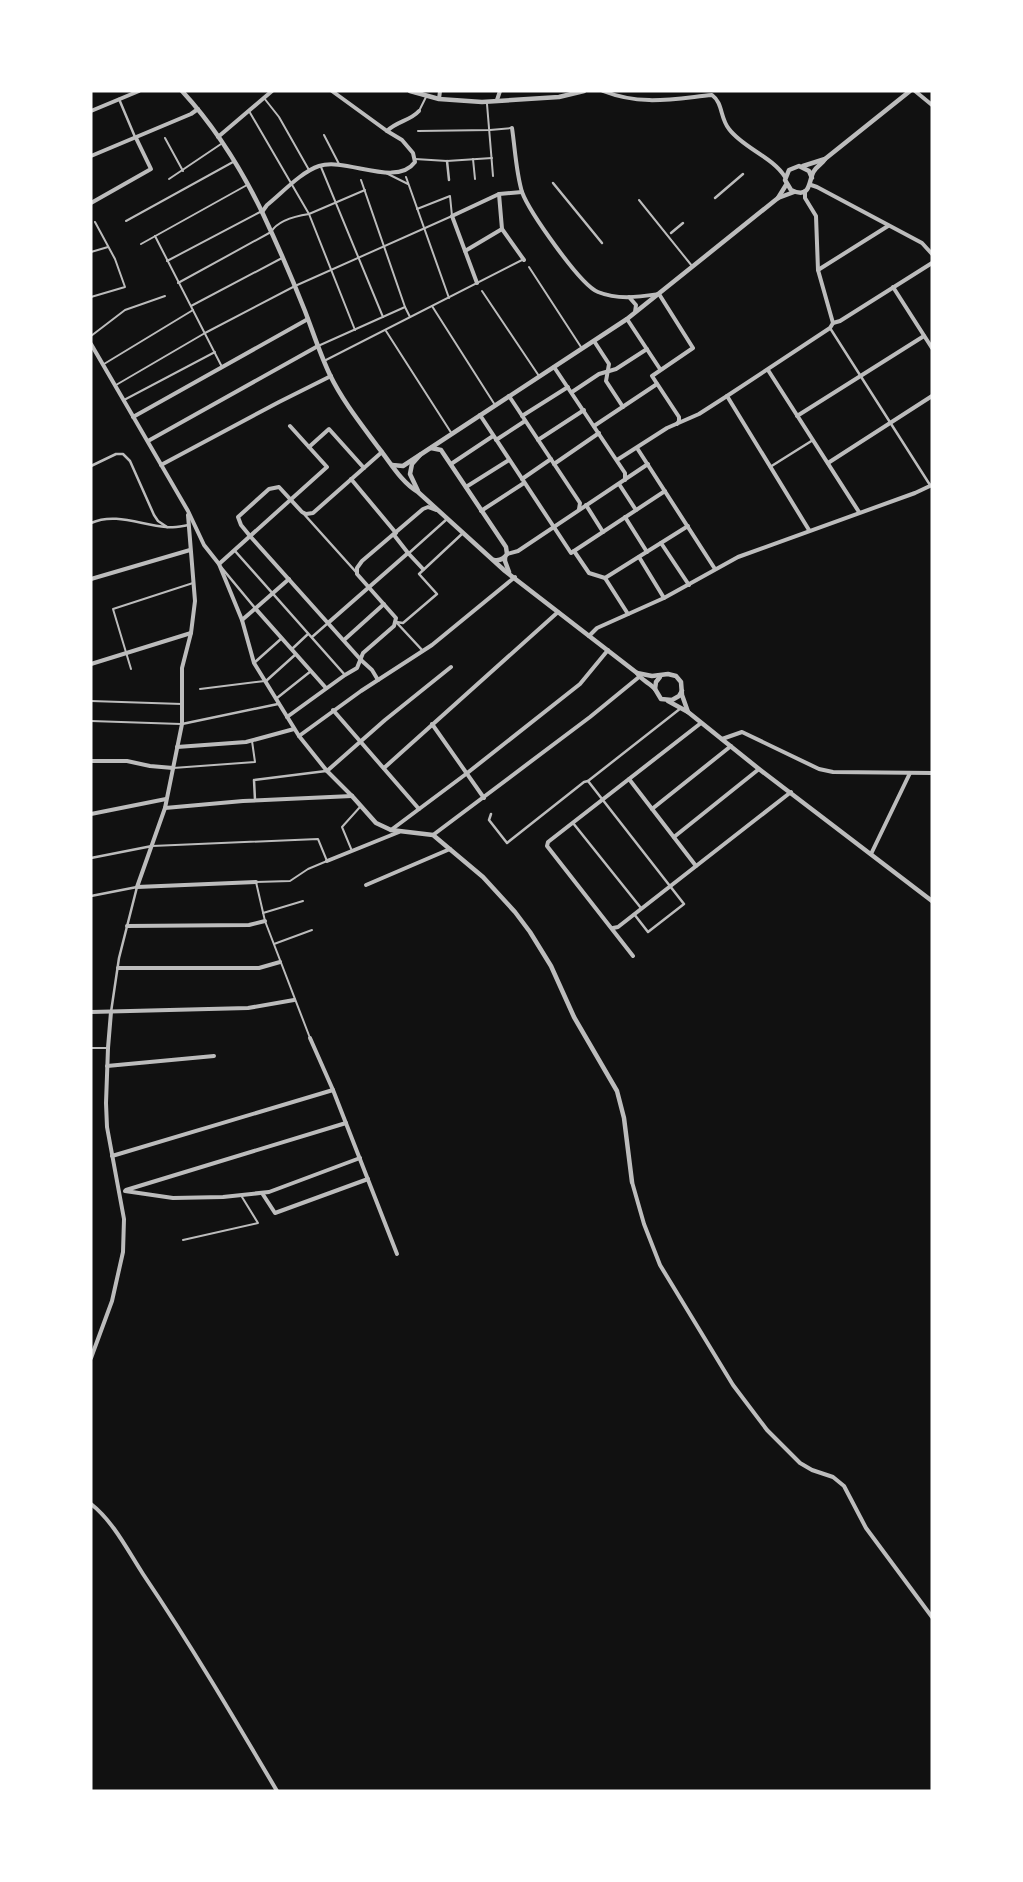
<svg xmlns="http://www.w3.org/2000/svg" width="1023" height="1882" viewBox="0 0 1023 1882" font-family="'Space Grotesk',sans-serif">
<style>
.lines{fill:none;stroke-linecap:round;stroke-linejoin:round}
.service{stroke:#bcbcbc;stroke-width:2}
.pedestrian{stroke:#bcbcbc;stroke-width:2.5}
.minor{stroke:#bcbcbc;stroke-width:4}
.tertiary{stroke:#bcbcbc;stroke-width:4.5}
</style>
<rect width="100%" height="100%" fill="#111"/>
<g class="lines">
<g class="service">
<polyline points="264,98 279,117 309,170"/>
<polyline points="487,104 493,176"/>
<polyline points="249,111 309,214 355,330"/>
<polyline points="419,111 427,95"/>
<polyline points="418,131 490,130 512,128"/>
<polyline points="324,135 339,164"/>
<polyline points="165,138 183,171"/>
<polyline points="415,159 447,161 492,158"/>
<polyline points="473,159 475,179"/>
<polyline points="321,167 383,317"/>
<polyline points="386,173 408,184"/>
<polyline points="406,177 449,298"/>
<polyline points="169,179 221,144"/>
<polyline points="361,180 405,307 410,317"/>
<polyline points="639,200 692,266"/>
<polyline points="126,221 233,162"/>
<polyline points="155,236 222,367"/>
<polyline points="141,244 247,185"/>
<polyline points="91,252 108,247"/>
<polyline points="167,261 260,212"/>
<polyline points="529,267 581,347"/>
<path d="M178,283L271,232C278,220 296,216 309,214L365,190"/>
<polyline points="482,291 539,376"/>
<polyline points="91,297 125,287 115,259 95,222"/>
<polyline points="191,306 282,258"/>
<polyline points="432,306 495,405"/>
<polyline points="386,331 452,434"/>
<polyline points="91,336 125,310 165,296"/>
<polyline points="318,346 405,307"/>
<polyline points="324,361 522,260"/>
<polyline points="104,364 193,310"/>
<polyline points="116,385 205,333 295,286 452,216 450,196 417,209"/>
<polyline points="124,400 215,352"/>
<polyline points="91,431 91,434"/>
<polyline points="131,669 113,609 193,583"/>
<polyline points="200,689 265,681"/>
<polyline points="91,701 182,704"/>
<polyline points="91,721 181,724"/>
<polyline points="173,768 255,762 252,741"/>
<polyline points="152,846 318,839 327,861 308,869 290,881 256,882 265,921 310,1038"/>
<polyline points="352,851 342,827 360,807"/>
<polyline points="263,913 303,901"/>
<polyline points="274,944 312,930"/>
<polyline points="91,1048 106,1048"/>
<polyline points="183,1240 258,1223 242,1197"/>
</g>
<g class="pedestrian">
<polyline points="119,99 135,137"/>
<polyline points="447,161 449,180"/>
<polyline points="553,183 602,243"/>
<polyline points="715,198 743,174"/>
<polyline points="671,233 683,223"/>
<polyline points="830,328 930,485"/>
<polyline points="91,466 116,454 123,454 130,461 154,515 158,521 167,527"/>
<polyline points="770,467 813,440"/>
<polyline points="303,513 356,572"/>
<path d="M91,523C115,512 141,525 166,527C173,528 182,526 189,525"/>
<polyline points="235,551 345,675"/>
<polyline points="409,553 447,519"/>
<polyline points="221,567 255,608"/>
<polyline points="396,622 403,623 437,594 419,574 463,533"/>
<polyline points="397,623 423,651"/>
<polyline points="312,637 328,623"/>
<polyline points="292,649 308,634"/>
<polyline points="254,663 282,638"/>
<polyline points="266,681 296,654"/>
<polyline points="277,698 311,671"/>
<polyline points="182,724 278,704"/>
<polyline points="588,781 681,708"/>
<polyline points="255,800 254,780 326,771"/>
<polyline points="491,814 489,820 507,843 584,782 588,781 684,904 648,932 634,914"/>
<polyline points="573,823 641,908"/>
<polyline points="91,858 152,846"/>
<polyline points="91,896 137,887 119,958 111,1012"/>
</g>
<g class="minor">
<path d="M603,91C642,106 672,99 712,95C723,103 720,118 729,129C743,148 773,157 785,177"/>
<polyline points="915,91 932,105"/>
<polyline points="439,99 440,91"/>
<polyline points="497,100 500,91"/>
<polyline points="91,111 139,91"/>
<path d="M512,128C515,148 516,172 522,192C529,211 580,285 598,292C618,300 638,297 659,294L693,348L652,376L679,417V421L677,424"/>
<path d="M387,131C397,121 410,121 419,111"/>
<polyline points="218,137 272,91"/>
<polyline points="91,156 191,114 198,109"/>
<polyline points="811,185 817,187 922,243 932,254"/>
<polyline points="805,191 805,198 816,216 818,270 833,323"/>
<polyline points="499,194 502,229 524,260"/>
<polyline points="91,203 151,169 136,138"/>
<path d="M262,212L267,205C282,193 301,172 319,166C346,157 396,188 415,162L413,153L402,140L387,131L332,91"/>
<polyline points="465,251 502,229"/>
<polyline points="818,270 888,226"/>
<polyline points="477,283 452,216 499,194 522,192"/>
<polyline points="893,287 932,348"/>
<polyline points="629,297 636,305 635,312"/>
<polyline points="627,319 660,369"/>
<polyline points="594,341 609,364 606,381 623,407"/>
<polyline points="91,344 188,511 204,545 219,564 242,620 254,663 299,736 327,771 352,796"/>
<polyline points="554,367 625,473 625,480"/>
<polyline points="768,370 859,512"/>
<polyline points="572,392 599,374 616,369 647,349"/>
<polyline points="509,396 580,503 579,509"/>
<polyline points="727,396 809,530"/>
<polyline points="480,415 571,553 665,491"/>
<polyline points="522,416 568,387"/>
<polyline points="797,416 924,336"/>
<polyline points="133,417 308,319"/>
<polyline points="594,426 657,384"/>
<polyline points="496,440 525,421"/>
<polyline points="538,440 584,410"/>
<polyline points="148,441 318,346"/>
<polyline points="309,447 329,429 364,468"/>
<polyline points="637,448 715,569"/>
<polyline points="617,460 667,428 699,414 727,396 830,328 833,323 840,321 932,263"/>
<polyline points="828,463 932,396"/>
<polyline points="451,464 493,436"/>
<polyline points="554,464 599,433"/>
<polyline points="161,465 279,402 331,376"/>
<polyline points="351,479 396,533"/>
<polyline points="522,479 551,459"/>
<polyline points="619,484 636,510"/>
<polyline points="466,487 509,460"/>
<polyline points="586,505 603,532"/>
<polyline points="481,511 524,483"/>
<polyline points="188,515 195,601 191,633 182,668 182,724 165,808 137,887 256,882"/>
<polyline points="625,517 647,552"/>
<polyline points="661,543 689,585"/>
<polyline points="574,551 589,573 605,578 628,614"/>
<polyline points="408,553 423,569"/>
<polyline points="507,554 518,551 648,464"/>
<polyline points="639,557 664,598"/>
<polyline points="219,564 327,467 290,426"/>
<polyline points="605,578 688,526"/>
<polyline points="91,579 190,550"/>
<polyline points="255,608 326,688"/>
<polyline points="242,620 289,579"/>
<polyline points="328,623 408,553 394,535"/>
<polyline points="589,636 597,628 664,598 738,557 915,493 932,485"/>
<polyline points="344,640 384,604"/>
<polyline points="91,664 191,633"/>
<polyline points="378,680 372,670 361,660 250,536 241,525 238,517 269,489 279,487 302,512 306,514 313,513 382,452"/>
<polyline points="333,710 419,809"/>
<polyline points="287,717 345,675 357,668 363,653 394,626 396,618 357,574 357,568 362,561 423,509 428,507 436,510"/>
<polyline points="432,724 484,798"/>
<polyline points="299,736 361,691 432,645 515,577"/>
<polyline points="722,739 742,732 819,769 833,772 932,773"/>
<polyline points="177,747 246,742 294,729"/>
<polyline points="91,761 127,761 150,766 173,768"/>
<polyline points="384,768 558,612"/>
<polyline points="327,771 385,720 451,667"/>
<polyline points="629,779 696,866"/>
<polyline points="165,808 243,801 352,796"/>
<polyline points="652,809 731,746"/>
<polyline points="91,814 166,799"/>
<polyline points="391,830 466,774 580,684 608,650"/>
<polyline points="433,835 590,717 639,677"/>
<polyline points="674,837 759,769"/>
<polyline points="871,854 910,773"/>
<polyline points="327,861 399,832"/>
<polyline points="366,885 450,849"/>
<polyline points="127,926 249,925 265,921"/>
<polyline points="613,928 618,927 791,792"/>
<polyline points="633,956 547,846 548,842 701,723"/>
<polyline points="118,968 259,968 280,962"/>
<polyline points="91,1012 248,1008 294,1000"/>
<polyline points="310,1038 333,1090 397,1254"/>
<polyline points="107,1066 214,1056"/>
<polyline points="112,1156 333,1090"/>
<polyline points="632,1182 644,1224 660,1265 733,1385 767,1430 800,1463 812,1470 833,1477 844,1486 866,1528 932,1617"/>
<polyline points="126,1190 346,1123"/>
<polyline points="125,1191 173,1198 223,1197 269,1192 360,1158"/>
<polyline points="262,1193 275,1213 368,1179"/>
<polyline points="91,1358 112,1301 123,1252 124,1219 107,1127 106,1103 108,1048 111,1012"/>
<path d="M91,1504C113,1521 128,1551 143,1574C191,1645 234,1718 277,1791"/>
</g>
<g class="tertiary">
<path d="M182,91C215,127 242,170 263,214C278,246 292,278 305,311C313,332 320,354 330,375C342,400 361,424 378,447C390,462 401,482 418,492L505,571L637,673C641,680 650,683 655,689"/>
<polyline points="410,91 439,99 482,102 559,97 584,91"/>
<polyline points="803,166 825,159 910,91"/>
<path d="M812,178L809,171L799,166L789,170L785,180L791,190C812,200 808,180 814,171C817,166 822,164 825,159"/>
<polyline points="778,198 786,185"/>
<path d="M431,448L441,450L506,547L507,554C504,559 500,561 494,560"/>
<polyline points="392,465 403,466 627,319 778,198 794,192"/>
<polyline points="418,491 410,474 412,464 420,455"/>
<polyline points="505,557 505,561 509,572"/>
<polyline points="637,673 652,676 668,674 676,676 681,682 682,695 688,712"/>
<polyline points="660,677 656,682 655,689 661,699 672,700 679,696 682,691"/>
<polyline points="668,701 688,712 759,769 932,901"/>
<polyline points="352,796 376,823 391,830 433,835 483,877 515,912 530,932 551,966 574,1017 617,1091 624,1118 632,1182"/>
</g>
</g>
<rect width="1023" height="1882" fill="none" stroke="#ffffff" stroke-width="185"/>
</svg>
